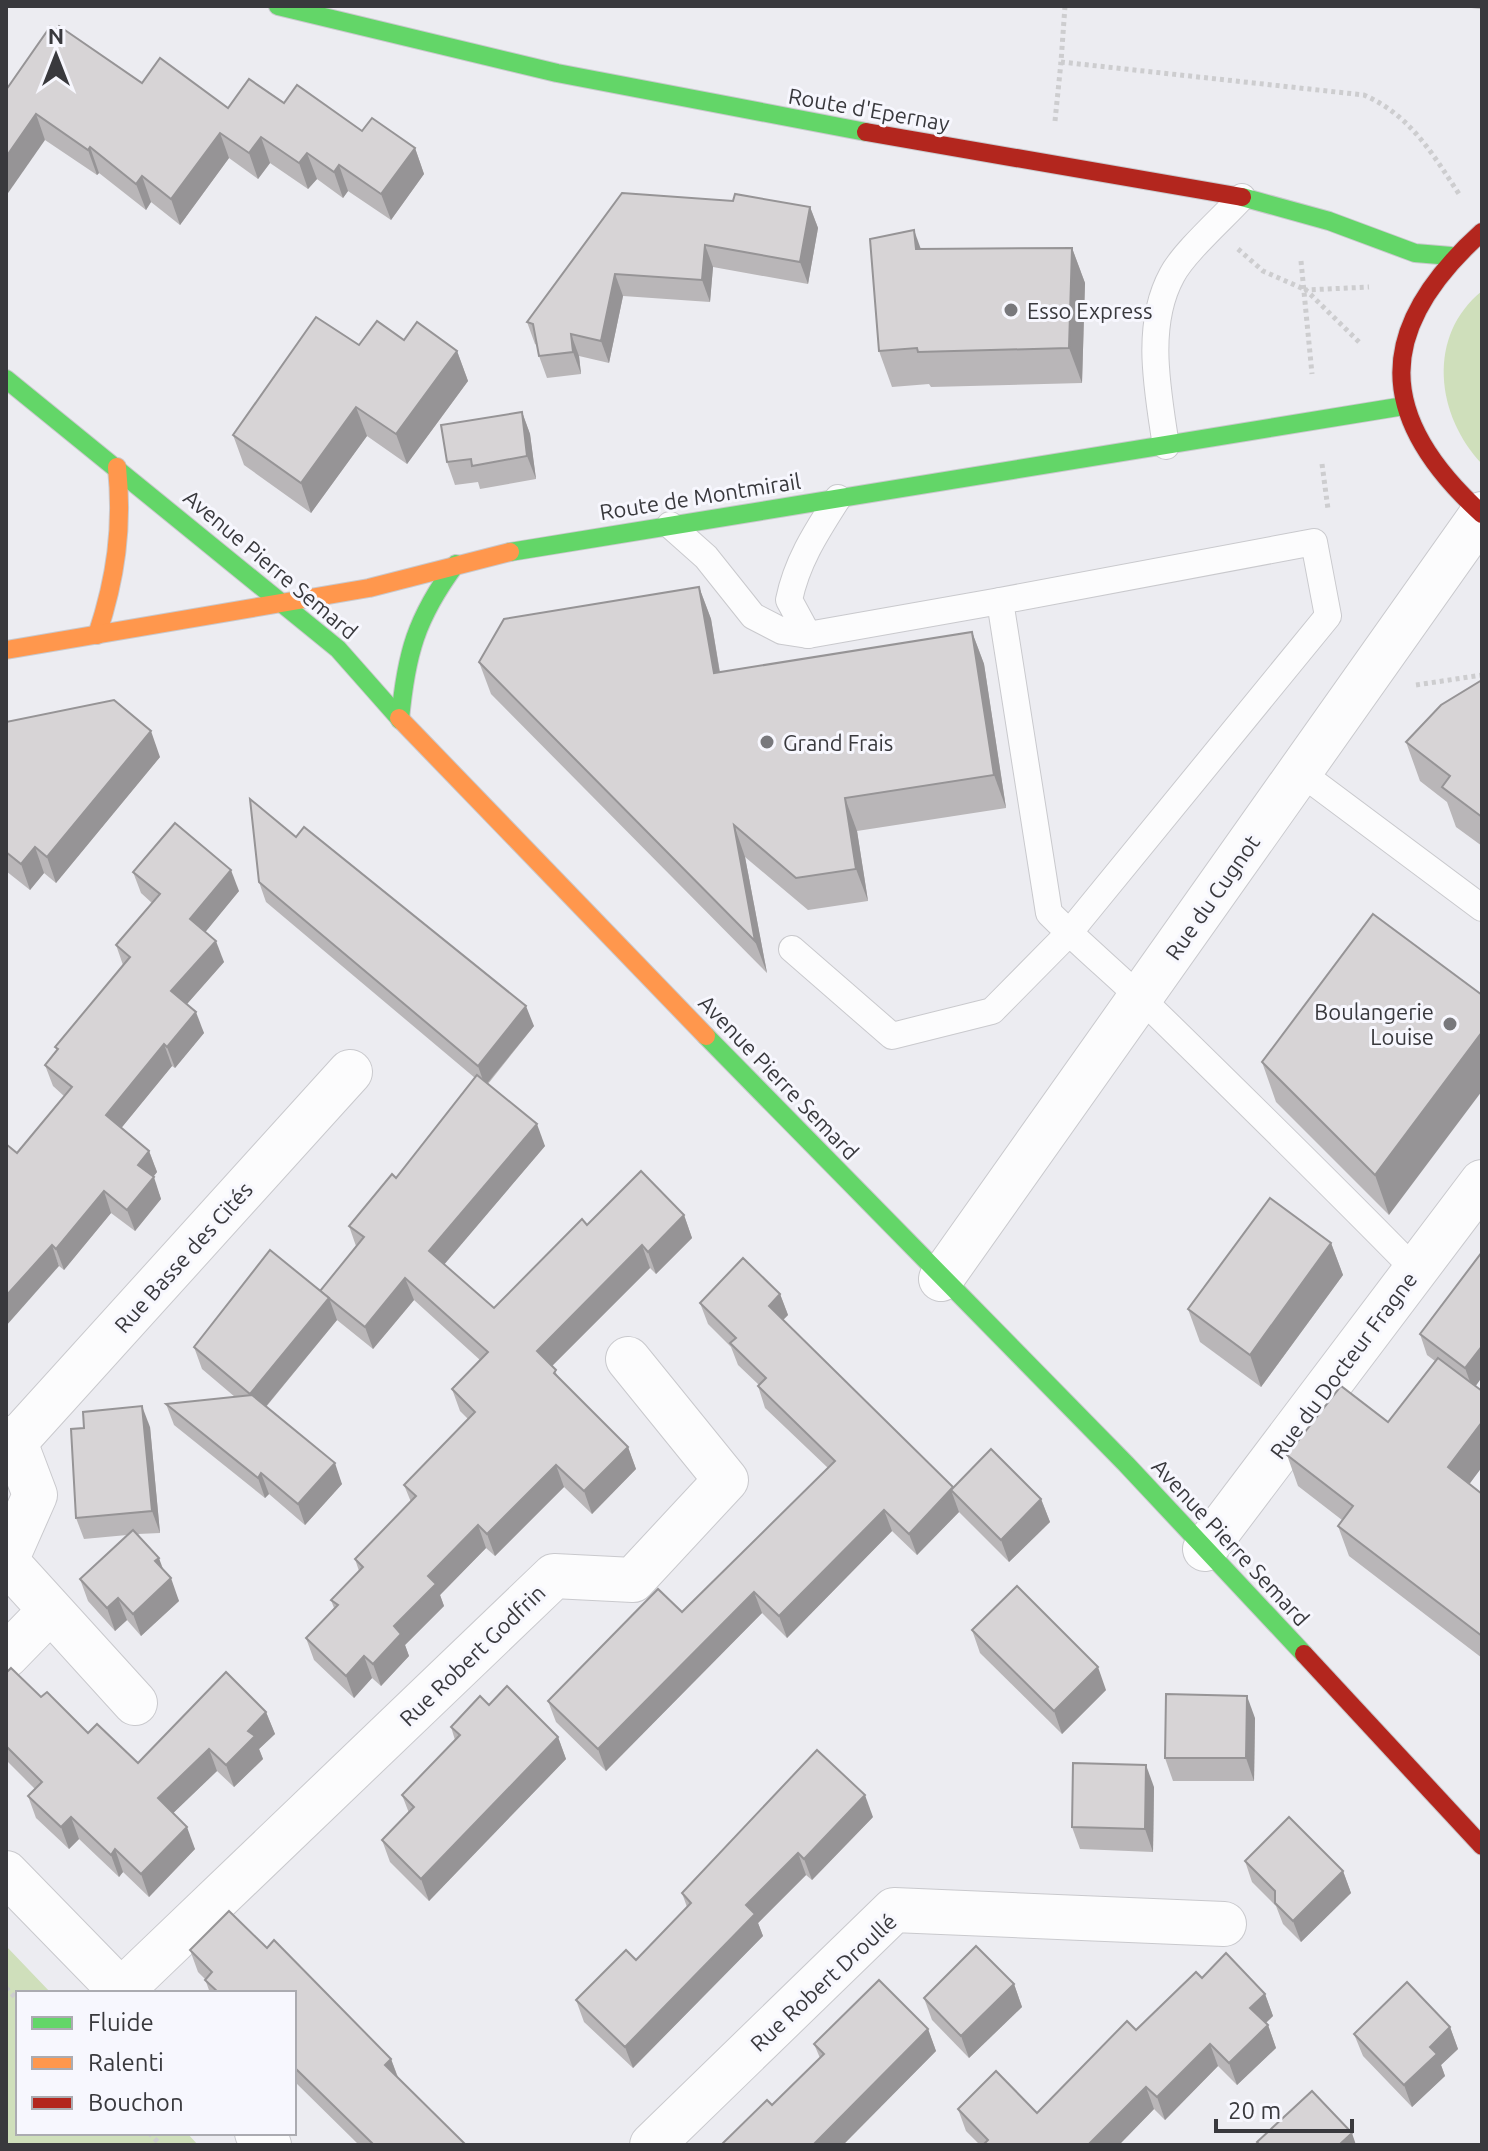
<svg xmlns="http://www.w3.org/2000/svg" width="1488" height="2151" viewBox="0 0 1488 2151" font-family="Ubuntu,sans-serif">
<style>
.green{fill:#cfdfbb}
.lines{fill:none;stroke-linecap:round;stroke-linejoin:round}
.lane-casing{stroke:#c9c9cd;stroke-width:28}
.street-casing{stroke:#c9c9cd;stroke-width:46}
.fast-casing{stroke:#c9c9cd;stroke-width:20}
.slow-casing{stroke:#c9c9cd;stroke-width:20}
.jam-casing{stroke:#c9c9cd;stroke-width:20}
.path{stroke:#cdcdcf;stroke-width:5;stroke-dasharray:4 4;stroke-linecap:butt}
.lane{stroke:#fcfcfd;stroke-width:26}
.street{stroke:#fcfcfd;stroke-width:44}
.fast{stroke:#63d668;stroke-width:18}
.slow{stroke:#ff974d;stroke-width:18}
.jam{stroke:#b3261e;stroke-width:18}
.wall{fill:#b9b6b8}
.shaded-wall{fill:#969496}
.building{fill:#d7d4d6;stroke:#969496;stroke-width:2}
.poi-dot{fill:#78787c;stroke:#f7f7fe;stroke-width:3}
.labels{text-anchor:middle;dominant-baseline:central;stroke-width:6;stroke-linejoin:round;paint-order:stroke}
.street-label{font-size:22px;fill:#39393d;stroke:#f7f7fe}
.poi-label{font-size:22px;fill:#39393d;stroke:#f7f7fe;text-anchor:start}
</style>
<rect width="100%" height="100%" fill="#ececf1"/>
<g class="green">
<path d="M1482,291V464C1436,416 1426,336 1482,291Z"/>
<polygon points="6,1946 51,1993 18,1993 18,2133 187,2133 198,2145 6,2145"/>
</g>
<g class="lines">
<g class="lane-casing">
<g id="lane">
<path d="M1166,446C1158,392 1144,326 1172,275C1184,252 1224,217 1242,197"/>
<path d="M670,525L706,557L753,616L782,631L808,635L789,600C797,561 817,531 838,498"/>
<polyline points="808,635 1000,601"/>
<polyline points="1300,772 1482,908"/>
<path d="M792,949L892,1036L992,1011L1069,933L1328,616L1314,542L1000,601L1049,913C1082,946 1118,976 1151,1008C1240,1095 1328,1181 1415,1270"/>
</g>
</g>
<g class="street-casing">
<g id="street">
<polyline points="941,1279 1482,514"/>
<polyline points="6,1438 15,1442 35,1495 12,1547 6,1551"/>
<polyline points="15,1442 350,1072"/>
<polyline points="1205,1549 1482,1182"/>
<polyline points="6,1561 135,1703"/>
<polyline points="6,1656 49,1612"/>
<polyline points="6,1873 123,1993"/>
<polyline points="121,1991 554,1576 633,1580 726,1480 628,1359"/>
<polyline points="257,2133 269,2145"/>
<polyline points="652,2145 894,1910 1224,1924"/>
</g>
</g>
<g class="fast-casing">
<g id="fast">
<polyline points="278,6 557,73 866,132"/>
<polyline points="1242,197 1329,221 1415,253 1451,256"/>
<polyline points="6,379 338,649 399,718"/>
<polyline points="510,552 1404,406"/>
<path d="M400,720C406,654 416,618 456,564"/>
<polyline points="706,1036 1126,1464 1304,1654"/>
</g>
</g>
<g class="slow-casing">
<g id="slow">
<path d="M97,635C116,578 123,527 117,467"/>
<polyline points="6,650 369,588 510,552"/>
<polyline points="399,718 706,1036"/>
</g>
</g>
<g class="jam-casing">
<g id="jam">
<polyline points="866,132 1242,197"/>
<path d="M1482,232C1374,329 1375,417 1482,514"/>
<polyline points="1304,1654 1482,1846"/>
</g>
</g>
<g class="path">
<path d="M1065,6L1061,62L1364,95C1410,115 1432,153 1459,194"/>
<polyline points="1055,121 1061,62"/>
<polyline points="1238,249 1263,271 1306,290"/>
<polyline points="1301,261 1312,374"/>
<polyline points="1359,342 1306,290 1369,287"/>
<polyline points="1322,464 1328,509"/>
<polyline points="1416,685 1482,675"/>
<polyline points="6,1988 18,2000"/>
<polyline points="149,2133 161,2145"/>
</g>
<use href="#lane" class="lane"/>
<use href="#street" class="street"/>
<use href="#fast" class="fast"/>
<use href="#slow" class="slow"/>
<use href="#jam" class="jam"/>
</g>
<g class="wall">
<polygon points="1450,6 1482,6 1482,9"/>
<polygon points="142,83 228,108 284,103 362,131 415,148 424,174 391,220 348,191 343,198 317,179 308,189 270,163 258,179 229,158 180,225 151,202 146,210 99,173 97,175 45,140 6,90"/>
<polygon points="622,193 810,207 818,228 808,284 713,267 710,302 623,296 609,363 579,356 581,374 547,378 539,356 537,345 535,344 527,322"/>
<polygon points="1072,248 1085,283 1082,383 931,387 929,384 892,387 879,351 921,249"/>
<polygon points="404,340 457,351 468,381 407,464 367,436 311,513 244,465 233,435 359,345"/>
<polygon points="522,412 530,434 536,479 480,489 478,482 455,485 447,462"/>
<polygon points="699,587 711,619 720,672 972,632 984,664 1006,808 857,831 868,901 808,910 745,857 767,973 491,694 479,662"/>
<polygon points="1482,680 1482,846 1456,827 1447,802 1420,781 1406,742"/>
<polygon points="6,722 160,757 56,883 44,873 30,890 6,871"/>
<polygon points="133,872 239,891 205,932 224,962 187,1004 204,1033 175,1068 172,1066 121,1128 149,1151 157,1172 153,1177 161,1199 135,1231 111,1213 64,1270 59,1266 17,1153 64,1096 53,1086 45,1065 57,1051 55,1047 123,965 116,945 152,903 141,893"/>
<polygon points="259,882 534,1026 488,1084 545,1146 444,1264 494,1308 587,1225 684,1215 692,1238 656,1274 650,1268 552,1366 560,1380 628,1447 636,1469 592,1514 564,1487 495,1556 486,1548 440,1595 444,1606 405,1645 409,1656 381,1686 372,1678 354,1698 314,1660 306,1638 334,1608 331,1600 359,1571 355,1559 411,1502 404,1485 468,1419 460,1411 452,1389 480,1360 414,1300 373,1349 337,1320 266,1407 342,1484 305,1525 269,1494 265,1498 174,1425 166,1404 235,1397 202,1369 194,1347 320,1291 356,1246 349,1226 396,1178 475,1078 266,902"/>
<polygon points="1373,914 1389,1215 1276,1102 1262,1062"/>
<polygon points="1331,1243 1343,1275 1261,1387 1200,1342 1188,1309"/>
<polygon points="1482,1252 1482,1377 1475,1386 1482,1391 1482,1467 1469,1484 1482,1494 1482,1658 1349,1556 1338,1526 1342,1520 1298,1486 1287,1455 1388,1422 1435,1361 1427,1355 1420,1334"/>
<polygon points="780,1294 788,1315 783,1320 953,1487 1041,1499 1050,1522 1009,1562 959,1512 917,1555 892,1531 787,1638 762,1613 606,1771 556,1722 548,1701 682,1612 828,1468 765,1408 758,1386 759,1385 738,1365 731,1347 708,1324 700,1303"/>
<polygon points="150,1427 160,1533 138,1534 164,1571 179,1601 141,1636 127,1620 115,1631 88,1601 80,1579 127,1535 84,1539 76,1518"/>
<polygon points="972,1630 1106,1690 1062,1734 980,1653"/>
<polygon points="6,1673 41,1697 88,1733 138,1763 266,1712 275,1734 259,1749 263,1759 234,1787 217,1771 173,1813 195,1849 149,1897 123,1872 119,1877 79,1839 69,1849 36,1818 28,1796 35,1789 6,1760"/>
<polygon points="489,1705 558,1737 566,1759 429,1901 390,1862 382,1840 409,1813 402,1795 455,1740 451,1727"/>
<polygon points="1255,1718 1254,1781 1173,1781 1165,1758"/>
<polygon points="1154,1787 1153,1852 1080,1849 1072,1827"/>
<polygon points="873,1817 812,1880 806,1875 758,1923 763,1936 633,2068 584,2022 576,2000 636,1960 687,1907 682,1893"/>
<polygon points="1245,1861 1343,1871 1351,1893 1301,1942 1283,1924 1276,1906 1252,1882"/>
<polygon points="267,1948 391,2059 398,2077 466,2145 359,2145 294,2081 294,1993 210,1993 205,1979 198,1972 190,1950"/>
<polygon points="1202,1978 1265,1994 1273,2016 1266,2023 1268,2025 1276,2048 1237,2085 1218,2066 1165,2120 1154,2109 1119,2145 980,2145 966,2131 958,2109 1037,2113"/>
<polygon points="1014,1984 1022,2007 969,2058 932,2020 924,1998"/>
<polygon points="1450,2027 1458,2049 1441,2065 1445,2076 1412,2107 1363,2056 1354,2034"/>
<polygon points="928,2029 936,2051 843,2145 721,2145 772,2105 820,2058 814,2044"/>
</g>
<g class="shaded-wall">
<polygon points="36,114 45,140 6,196 6,157"/>
<polygon points="220,133 229,158 180,225 171,199"/>
<polygon points="261,137 270,163 258,179 249,153"/>
<polygon points="90,147 99,173 97,175 88,150"/>
<polygon points="415,148 424,174 391,220 381,194"/>
<polygon points="307,153 317,179 308,189 299,163"/>
<polygon points="339,165 348,191 343,198 334,172"/>
<polygon points="142,176 151,202 146,210 136,184"/>
<polygon points="810,207 818,228 808,284 800,262"/>
<polygon points="914,230 927,266 916,249"/>
<polygon points="705,245 713,267 710,302 702,280"/>
<polygon points="1072,248 1085,283 1082,383 1069,348"/>
<polygon points="615,274 623,296 609,363 601,341"/>
<polygon points="571,334 579,356 581,374 573,352"/>
<polygon points="457,351 468,381 407,464 396,434"/>
<polygon points="356,407 367,436 311,513 301,483"/>
<polygon points="522,412 530,434 536,479 527,456"/>
<polygon points="699,587 711,619 725,705 714,673"/>
<polygon points="972,632 984,664 1006,808 994,775"/>
<polygon points="151,731 160,757 56,883 47,857"/>
<polygon points="845,798 857,831 868,901 856,869"/>
<polygon points="734,825 745,857 767,973 755,941"/>
<polygon points="35,847 44,873 30,890 21,864"/>
<polygon points="231,870 239,891 198,941 190,919"/>
<polygon points="216,941 224,962 179,1013 171,991"/>
<polygon points="526,1006 534,1026 485,1086 478,1066"/>
<polygon points="196,1012 204,1033 175,1068 167,1047"/>
<polygon points="1482,1032 1482,1091 1389,1215 1375,1175"/>
<polygon points="164,1044 172,1066 114,1137 106,1115"/>
<polygon points="537,1124 545,1146 437,1273 429,1251"/>
<polygon points="149,1151 157,1172 146,1186 138,1165"/>
<polygon points="154,1177 161,1199 135,1231 127,1210"/>
<polygon points="104,1191 111,1213 64,1270 56,1249"/>
<polygon points="684,1215 692,1238 656,1274 648,1252"/>
<polygon points="1331,1243 1343,1275 1261,1387 1250,1355"/>
<polygon points="52,1245 59,1266 6,1326 6,1296"/>
<polygon points="642,1245 650,1268 545,1373 537,1351"/>
<polygon points="405,1278 414,1300 373,1349 365,1327"/>
<polygon points="780,1294 788,1315 776,1327 769,1306"/>
<polygon points="329,1298 337,1320 258,1416 250,1394"/>
<polygon points="1482,1346 1482,1377 1473,1390 1465,1368"/>
<polygon points="142,1406 150,1427 160,1533 152,1511"/>
<polygon points="1482,1422 1482,1467 1459,1498 1448,1467"/>
<polygon points="628,1447 636,1469 592,1514 584,1491"/>
<polygon points="335,1463 342,1484 305,1525 298,1504"/>
<polygon points="556,1465 564,1487 495,1556 487,1534"/>
<polygon points="261,1473 269,1494 265,1498 258,1478"/>
<polygon points="951,1490 959,1512 917,1555 909,1534"/>
<polygon points="1041,1499 1050,1522 1009,1562 1001,1540"/>
<polygon points="884,1510 892,1531 787,1638 779,1616"/>
<polygon points="478,1525 486,1548 440,1595 444,1606 405,1645 409,1656 381,1686 373,1664 394,1626 428,1576"/>
<polygon points="159,1558 167,1580 155,1561"/>
<polygon points="171,1578 179,1601 141,1636 133,1614"/>
<polygon points="754,1592 762,1613 606,1771 598,1749"/>
<polygon points="118,1598 127,1620 115,1631 107,1608"/>
<polygon points="364,1656 372,1678 354,1698 346,1676"/>
<polygon points="1098,1667 1106,1690 1062,1734 1054,1711"/>
<polygon points="1247,1696 1255,1718 1254,1781 1246,1758"/>
<polygon points="266,1712 275,1734 259,1749 263,1759 234,1787 226,1765 248,1731"/>
<polygon points="558,1737 566,1759 429,1901 421,1879"/>
<polygon points="209,1749 217,1771 166,1820 158,1798"/>
<polygon points="1146,1765 1154,1787 1153,1852 1145,1829"/>
<polygon points="865,1795 873,1817 812,1880 804,1859"/>
<polygon points="71,1817 79,1839 69,1849 61,1827"/>
<polygon points="187,1827 195,1849 149,1897 141,1874"/>
<polygon points="115,1849 123,1872 119,1877 111,1855"/>
<polygon points="798,1853 806,1875 758,1923 763,1936 633,2068 625,2047 746,1905"/>
<polygon points="1343,1871 1351,1893 1301,1942 1293,1921"/>
<polygon points="1014,1984 1022,2007 969,2058 961,2036"/>
<polygon points="1265,1994 1273,2016 1258,2030 1250,2008"/>
<polygon points="1268,2025 1276,2048 1237,2085 1229,2063"/>
<polygon points="1450,2027 1458,2049 1441,2065 1445,2076 1412,2107 1404,2085 1430,2047"/>
<polygon points="928,2029 936,2051 843,2145 813,2145"/>
<polygon points="1210,2044 1218,2066 1165,2120 1157,2097"/>
<polygon points="391,2059 399,2081 385,2065"/>
<polygon points="1146,2087 1154,2109 1119,2145 1088,2145"/>
<polygon points="1352,2133 1356,2145 1339,2145"/>
</g>
<g class="building">
<polygon points="59,26 142,83 160,58 228,108 249,79 284,103 297,85 362,131 372,118 415,148 381,194 339,165 334,172 307,153 299,163 261,137 249,153 220,133 171,199 142,176 136,184 90,147 88,150 36,114 6,157 6,90 50,27 55,31"/>
<polygon points="622,193 733,201 735,194 810,207 800,262 705,245 702,280 615,274 601,341 571,334 573,352 539,356 533,324 527,322"/>
<polygon points="914,230 916,249 1072,248 1069,348 918,352 917,348 879,351 870,239"/>
<polygon points="316,317 359,345 377,321 404,340 417,322 457,351 396,434 356,407 301,483 233,435"/>
<polygon points="522,412 527,456 472,466 471,459 447,462 441,425"/>
<polygon points="699,587 714,673 972,632 994,775 845,798 856,869 796,878 734,825 755,941 479,662 504,619"/>
<polygon points="1482,680 1482,817 1442,787 1450,776 1406,742 1441,705"/>
<polygon points="114,700 151,731 47,857 35,847 21,864 6,852 6,722"/>
<polygon points="250,799 296,837 304,827 526,1006 478,1066 259,882"/>
<polygon points="175,823 231,870 190,919 216,941 171,991 196,1012 167,1047 164,1044 106,1115 149,1151 138,1165 154,1177 127,1210 104,1191 56,1249 52,1245 6,1296 6,1144 17,1153 72,1087 45,1065 58,1049 55,1047 130,957 116,945 160,894 133,872"/>
<polygon points="1373,914 1482,995 1482,1032 1375,1175 1262,1062"/>
<polygon points="477,1075 537,1124 429,1251 494,1308 582,1219 587,1225 641,1171 684,1215 648,1252 642,1245 537,1351 556,1370 554,1373 628,1447 584,1491 556,1465 487,1534 478,1525 428,1576 436,1584 394,1626 401,1634 373,1664 364,1656 346,1676 306,1638 338,1605 331,1600 363,1567 355,1559 416,1496 404,1485 475,1412 452,1389 488,1352 405,1278 365,1327 320,1291 364,1237 349,1226 392,1174 396,1178"/>
<polygon points="1270,1198 1331,1243 1250,1355 1188,1309"/>
<polygon points="270,1250 329,1298 250,1394 194,1347"/>
<polygon points="1482,1252 1482,1346 1465,1368 1420,1334"/>
<polygon points="743,1258 780,1294 769,1306 953,1487 909,1534 884,1510 779,1616 754,1592 598,1749 548,1701 658,1589 682,1612 835,1461 758,1386 766,1378 730,1343 736,1338 700,1303"/>
<polygon points="1438,1358 1482,1391 1482,1422 1448,1467 1482,1494 1482,1636 1338,1526 1353,1506 1287,1455 1341,1386 1388,1422"/>
<polygon points="252,1395 335,1463 298,1504 261,1473 258,1478 166,1404"/>
<polygon points="142,1406 152,1511 76,1518 71,1429 84,1428 83,1412"/>
<polygon points="991,1449 1041,1499 1001,1540 951,1490"/>
<polygon points="133,1530 159,1558 155,1561 171,1578 133,1614 118,1598 107,1608 80,1579"/>
<polygon points="1017,1586 1098,1667 1054,1711 972,1630"/>
<polygon points="11,1668 41,1697 47,1692 88,1733 97,1724 138,1763 226,1672 266,1712 248,1731 255,1736 226,1765 209,1749 158,1798 187,1827 141,1874 115,1849 111,1855 71,1817 61,1827 28,1796 42,1782 6,1746 6,1673"/>
<polygon points="507,1686 558,1737 421,1879 382,1840 414,1807 402,1795 460,1735 451,1727 480,1696 489,1705"/>
<polygon points="1166,1694 1247,1696 1246,1758 1165,1758"/>
<polygon points="817,1750 865,1795 804,1859 798,1853 746,1905 755,1914 625,2047 576,2000 626,1950 636,1960 691,1903 682,1893"/>
<polygon points="1073,1763 1146,1765 1145,1829 1072,1827"/>
<polygon points="1289,1817 1343,1871 1293,1921 1275,1903 1275,1891 1245,1861"/>
<polygon points="229,1911 267,1948 274,1940 391,2059 385,2065 466,2145 374,2145 294,2067 294,1993 219,1993 205,1980 212,1972 190,1950"/>
<polygon points="976,1946 1014,1984 961,2036 924,1998"/>
<polygon points="1226,1953 1265,1994 1250,2008 1268,2025 1229,2063 1210,2044 1157,2097 1146,2087 1088,2145 983,2145 988,2140 958,2109 996,2071 1037,2113 1127,2021 1136,2030 1196,1972 1202,1978"/>
<polygon points="879,1980 928,2029 813,2145 721,2145 767,2100 772,2105 824,2054 814,2044"/>
<polygon points="1407,1982 1450,2027 1430,2047 1437,2054 1404,2085 1354,2034"/>
<polygon points="1312,2091 1352,2133 1339,2145 1260,2145 1257,2142"/>
</g>
<g class="poi-dot">
<circle cx="1011" cy="310" r="8"/>
<circle cx="767" cy="742" r="8"/>
<circle cx="1450" cy="1024" r="8"/>
</g>
<g class="labels">
<g class="street-label">
<text transform="translate(869 109) rotate(10)">Route d'Epernay</text>
<text transform="translate(700 496) rotate(-9)">Route de Montmirail</text>
<text transform="translate(271 564) rotate(40)">Avenue Pierre Semard</text>
<text transform="translate(1212 897) rotate(-55)">Rue du Cugnot</text>
<text transform="translate(779 1077) rotate(46)">Avenue Pierre Semard</text>
<text transform="translate(183 1257) rotate(-48)">Rue Basse des Cités</text>
<text transform="translate(1343 1365) rotate(-53)">Rue du Docteur Fragne</text>
<text transform="translate(1231 1542) rotate(47)">Avenue Pierre Semard</text>
<text transform="translate(472 1655) rotate(-44)">Rue Robert Godfrin</text>
<text transform="translate(823 1982) rotate(-43)">Rue Robert Droullé</text>
</g>
<g class="poi-label">
<text x="1027" y="310">Esso Express</text>
<text x="783" y="742">Grand Frais</text>
<text x="1434" y="1011" text-anchor="end">Boulangerie<tspan x="1434" dy="25">Louise</tspan></text>
</g>
</g>
<rect width="1488" height="2151" fill="none" stroke="#39393d" stroke-width="16"/>
<rect x="16" y="1991" width="280" height="144" fill="#f7f7fe" stroke="#ababb1" stroke-width="2"/>
<rect x="32" y="2017" width="40" height="12" fill="#63d668" stroke="#ababb1" stroke-width="2"/>
<text x="88" y="2031" font-size="24" fill="#39393d">Fluide</text>
<rect x="32" y="2057" width="40" height="12" fill="#ff974d" stroke="#ababb1" stroke-width="2"/>
<text x="88" y="2071" font-size="24" fill="#39393d">Ralenti</text>
<rect x="32" y="2097" width="40" height="12" fill="#b3261e" stroke="#ababb1" stroke-width="2"/>
<text x="88" y="2111" font-size="24" fill="#39393d">Bouchon</text>
<g transform="translate(56 56)" stroke="#f7f7fe" stroke-width="6" paint-order="stroke">
<path d="M0-6L14 30L0 20L-14 30Z" fill="#39393d"/>
<text y="-12" font-size="22" font-weight="bold" text-anchor="middle" fill="#39393d">N</text>
</g>
<path d="M1216 2119v12h136v-12" fill="none" stroke="#39393d" stroke-width="4"/>
<text x="1228" y="2119" font-size="24" fill="#39393d" stroke="#f7f7fe" stroke-width="6" paint-order="stroke">20 m</text>
</svg>
